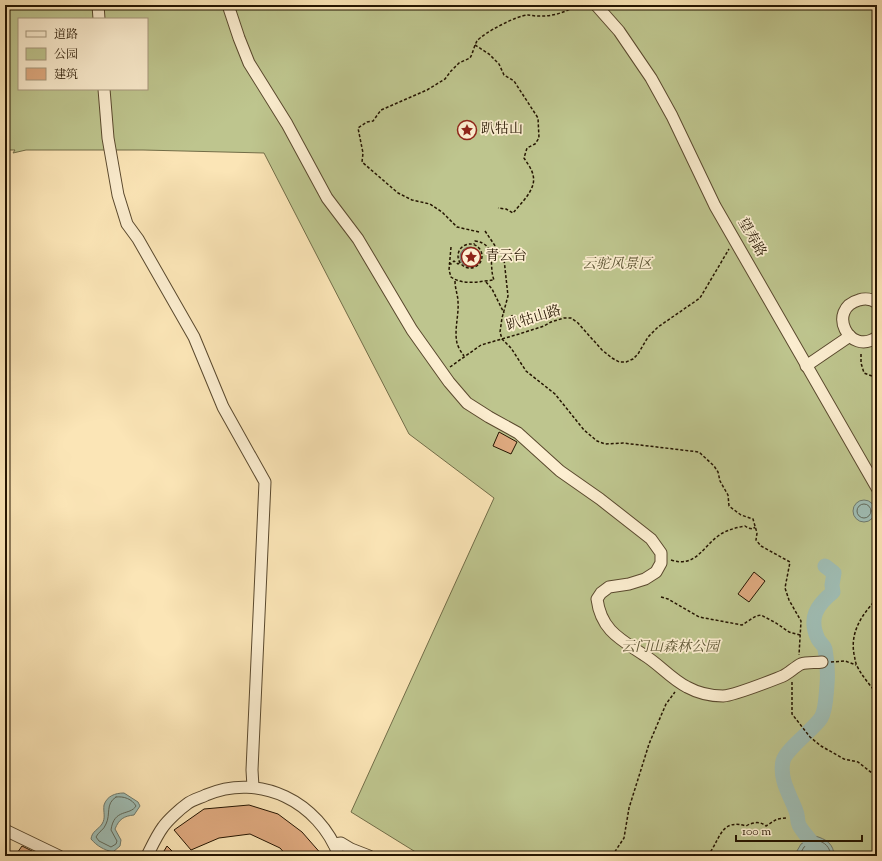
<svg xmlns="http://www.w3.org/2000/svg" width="882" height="861" viewBox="0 0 882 861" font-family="'Sorts Mill Goudy','Noto Serif SC',serif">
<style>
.green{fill:#bec58e;stroke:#726d48;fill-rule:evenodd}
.water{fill:#a0beb5;stroke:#6f7a6d}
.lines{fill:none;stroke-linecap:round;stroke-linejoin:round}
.shore{stroke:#626a5b;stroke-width:1}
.river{stroke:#a0beb5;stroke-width:15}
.building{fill:#dfaa80;stroke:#251501}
.minor-casing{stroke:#5a492e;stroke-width:13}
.path{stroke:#251501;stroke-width:1.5;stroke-dasharray:3 2;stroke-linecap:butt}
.minor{stroke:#fceed0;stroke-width:11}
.labels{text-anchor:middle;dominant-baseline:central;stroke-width:3.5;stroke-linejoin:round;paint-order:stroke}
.poi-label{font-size:14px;fill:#251501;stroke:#fceed0;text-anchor:start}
.street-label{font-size:14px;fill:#251501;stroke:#fceed0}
.park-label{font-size:14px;font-style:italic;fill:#5b5332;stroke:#fceed0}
</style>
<rect width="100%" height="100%" fill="#fbe5b6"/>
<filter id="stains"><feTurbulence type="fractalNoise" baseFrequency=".005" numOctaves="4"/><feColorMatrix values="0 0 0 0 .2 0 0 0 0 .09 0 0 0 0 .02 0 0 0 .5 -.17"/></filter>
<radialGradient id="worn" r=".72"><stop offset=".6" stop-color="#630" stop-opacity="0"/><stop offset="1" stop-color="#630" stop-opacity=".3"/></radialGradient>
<path class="green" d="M5,5H877V856H422L351,812L494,498L409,434L264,153L143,150H26L13,153L15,150H5ZM19,19H147V89H19Z"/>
<g class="water">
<circle cx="470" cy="257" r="10"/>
<circle cx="864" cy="511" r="11"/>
<path d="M124,793L138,802L140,806L134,815C124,816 119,819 115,829L121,840L120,846L113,852C104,850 97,846 91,839C92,831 98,830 102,824C106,818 103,812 104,805C107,796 115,793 124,793Z"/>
<path d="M815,836C826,839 834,844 834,856H794L801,844Z"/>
</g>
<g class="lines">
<g class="shore">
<circle cx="470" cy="257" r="6"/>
<circle cx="864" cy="511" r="7"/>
<path d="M116,797C124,796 132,799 136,806C130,816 114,808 111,830L117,841L116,844L111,847L99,841L96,837C98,832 104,830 106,824C111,814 105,804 116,797Z"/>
<path d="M799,856L804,847L816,840C825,842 830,847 831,856"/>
</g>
<path class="river" d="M812,843C808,837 802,831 799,825C797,821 798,815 796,811C790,795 779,779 783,761C786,749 813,730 821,718C826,710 826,695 827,685C828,673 827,660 825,649C824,645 820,643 818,639C808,618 817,605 833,592L832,585L834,573L825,566"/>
</g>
<g class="building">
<polygon points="512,315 518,320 513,325 508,321"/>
<polygon points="499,432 517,442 511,454 493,446"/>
<polygon points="754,572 765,581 749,602 738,594"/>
<polygon points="249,805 278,814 302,832 323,856 287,856 280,848 250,834 219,838 191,850 174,830 204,809"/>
<polygon points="22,846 32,851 40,856 15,856"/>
<polygon points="167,846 177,856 161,856"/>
</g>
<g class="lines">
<g class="minor-casing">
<g id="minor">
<polyline points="98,5 99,19"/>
<path d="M228,5L239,38L249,63L287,124L327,198L358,239L412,330L449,382L467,403L489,417L518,433L560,471L600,499L651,539L661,553V563L656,572L645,579L629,584L609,587L601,593L597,599C601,630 620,639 644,655C659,664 671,679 687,687C698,693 710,696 723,696C736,695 770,681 783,676C789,673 795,667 801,664C807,662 816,663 822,662"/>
<polyline points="596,5 619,31 651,78 672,116 715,206 877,488"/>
<polyline points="104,89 108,138 118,195 127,224 138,239 194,337 223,407 265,482 252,770 253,787"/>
<path d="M877,303C872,299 865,298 859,300C826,309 849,357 877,337"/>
<polyline points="806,366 850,336"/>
<polyline points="5,830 59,856"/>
<polyline points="334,844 341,843 351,849 369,856"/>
<path d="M147,856C152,846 157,835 163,827C168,820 180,809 187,804C192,800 200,798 206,795C260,772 319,802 339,856"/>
</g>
</g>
<g class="path">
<path d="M475,45L489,54L499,64L504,75L514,81L538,118L539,138L535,144L527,148L524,158C527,163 532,169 533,175C537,189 521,203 513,213L506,209L498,208"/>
<polyline points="485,231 504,259 508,296 502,318 500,332 502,339 511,348 526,371 555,394 584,430 597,441 605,444 623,443 699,452 714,466 718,472 720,481 728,495 729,506 741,515 753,519 757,533 756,540 761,546 790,562 785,588 789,600 801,621 799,655"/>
<path d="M479,232L457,227L442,212L430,204L412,200L398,193L362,162L363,153L358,128L367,122L373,121L381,110L427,90L445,79L451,71L459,63L470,58C473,53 474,46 477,41C483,33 518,15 528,15C531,15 534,16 537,16C552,17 566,12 578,5"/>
<circle cx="470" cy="256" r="12"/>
<path d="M451,247L449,270L451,277C463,286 481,281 494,280C488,265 498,244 475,241L474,244"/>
<polyline points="449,263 451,264 454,261 458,264 460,262"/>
<path d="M455,281C455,289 458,295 458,302C459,315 454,330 457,343C458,347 461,352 464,356"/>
<polyline points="486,282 492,289 504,313"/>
<polyline points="861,354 861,363 864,373 877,378"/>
<polyline points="450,367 481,345 519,334 544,326 551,322 564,318 571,318 578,323 602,350 612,358 619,362 626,362 633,359 638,354 648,337 658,327 700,298 729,249"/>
<path d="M671,560C695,568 703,547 718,536C726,530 735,528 745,526L748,528L753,529L755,527"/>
<polyline points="661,597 668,599 699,617 742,625 756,616 761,615 776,623 789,632 800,635"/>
<path d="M877,599C862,614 850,632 854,654C855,658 855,662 857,666C862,676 870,685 877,694"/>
<polyline points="831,662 845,661 856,665"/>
<polyline points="792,682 792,714 810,737 821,746 844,759 858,762 877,777"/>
<polyline points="612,856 624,838 629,808 649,744 666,704 675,692"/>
<path d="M714,856L711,851C721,835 723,819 746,826C753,822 760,821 766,826L777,819L786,818"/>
</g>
<use href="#minor" class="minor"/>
</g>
<defs>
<g id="sight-ring" transform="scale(1)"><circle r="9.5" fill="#fceed0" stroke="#8f2418" stroke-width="1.5"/><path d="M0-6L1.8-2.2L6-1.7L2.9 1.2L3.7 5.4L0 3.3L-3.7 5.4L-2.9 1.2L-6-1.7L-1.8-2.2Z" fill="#8f2418"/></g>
</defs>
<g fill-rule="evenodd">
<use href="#sight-ring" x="467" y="130"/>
<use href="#sight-ring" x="471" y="257"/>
</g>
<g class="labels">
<g class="poi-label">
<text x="481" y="130">趴牯山</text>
<text x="485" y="257">青云台</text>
</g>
<g class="street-label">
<text transform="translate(751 238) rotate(60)">望寿路</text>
<text transform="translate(534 319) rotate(-17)">趴牯山路</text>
</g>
<g class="park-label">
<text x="617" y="265">云驼风景区</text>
<text x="670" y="648">云门山森林公园</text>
</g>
</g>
<rect width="882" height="861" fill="none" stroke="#fbe5b6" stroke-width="20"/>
<rect x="6" y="6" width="870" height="849" fill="none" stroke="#251501" stroke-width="2"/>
<rect x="10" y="10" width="862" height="841" fill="none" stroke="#251501"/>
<rect x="18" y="18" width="130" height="72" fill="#fceed0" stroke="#a6977d"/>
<rect x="26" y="31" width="20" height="6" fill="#fceed0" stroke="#a6977d"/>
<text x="54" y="38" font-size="12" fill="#251501">道路</text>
<rect x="26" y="48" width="20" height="12" fill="#bec58e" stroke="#a6977d"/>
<text x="54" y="58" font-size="12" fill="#251501">公园</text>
<rect x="26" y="68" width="20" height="12" fill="#dfaa80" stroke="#a6977d"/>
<text x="54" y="78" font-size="12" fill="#251501">建筑</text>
<path d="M736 835v6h126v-6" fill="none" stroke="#251501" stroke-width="2"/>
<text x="742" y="835" font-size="12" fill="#251501" stroke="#fceed0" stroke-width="3" paint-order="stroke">100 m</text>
<rect width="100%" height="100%" filter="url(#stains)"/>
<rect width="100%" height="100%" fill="url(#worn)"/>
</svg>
